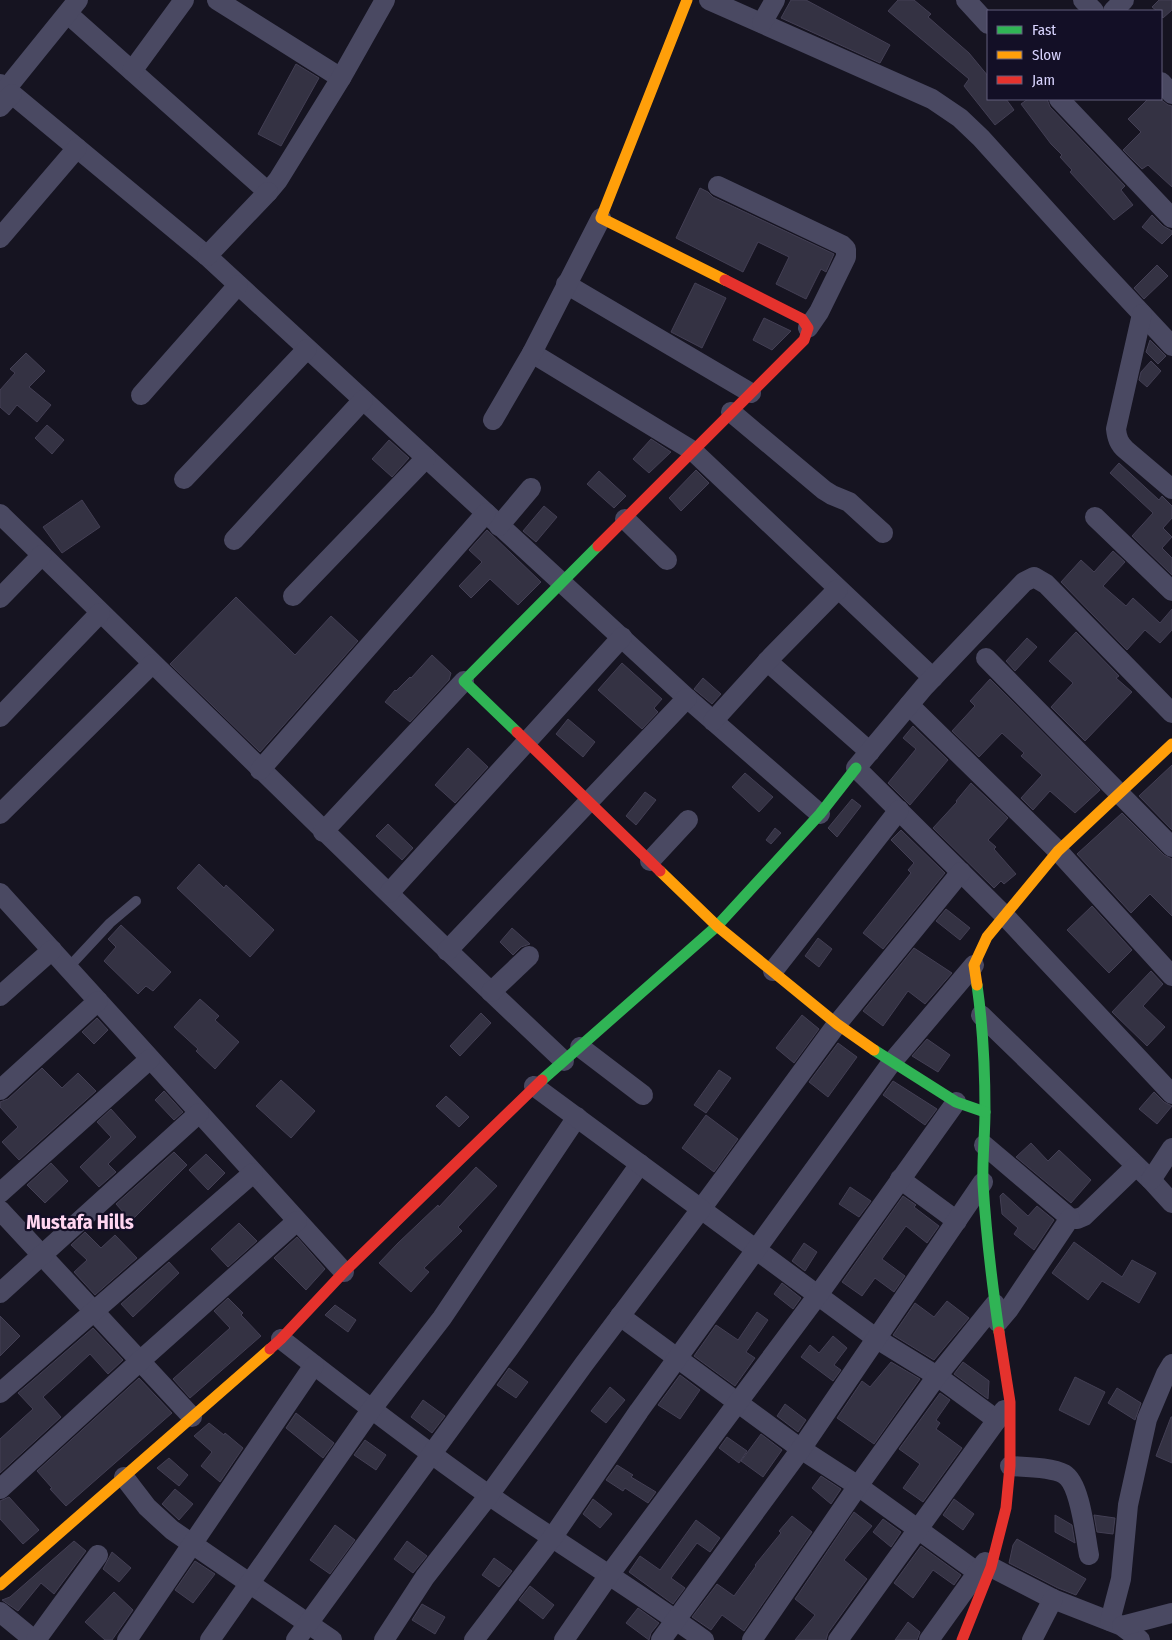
<svg xmlns="http://www.w3.org/2000/svg" width="1172" height="1640" viewBox="0 0 1172 1640" font-family="'Fira Sans Condensed',sans-serif">
<style>
.building{fill:#343243;stroke:#433f54}
.lines{fill:none;stroke-linecap:round;stroke-linejoin:round}
.lane{stroke:#4a4962;stroke-width:10}
.street{stroke:#4a4962;stroke-width:20}
.fast{stroke:#30b455;stroke-width:11}
.slow{stroke:#ff9f0a;stroke-width:11}
.jam{stroke:#e5322d;stroke-width:11}
.labels{text-anchor:middle;dominant-baseline:central;stroke-width:4.5;stroke-linejoin:round;paint-order:stroke}
.district-label{font-size:20px;font-weight:bold;fill:#ffd6f0;stroke:#130f26}
</style>
<rect width="100%" height="100%" fill="#161421"/>
<g class="building">
<polygon points="791,0 806,0 890,45 880,63 781,18"/>
<polygon points="898,0 914,0 931,14 928,17 969,53 988,76 988,99 1006,99 1014,110 995,125 964,86 969,79 888,11"/>
<polygon points="1159,0 1172,0 1172,10 1163,18 1161,15 1161,11 1157,11 1152,7"/>
<polygon points="296,64 319,78 281,146 258,134"/>
<polygon points="1028,99 1047,99 1050,107 1125,186 1121,190 1133,205 1114,220 1070,172 1072,170 1060,157 1062,155 1051,144 1021,104"/>
<polygon points="1148,99 1160,99 1168,105 1172,106 1172,187 1148,165 1142,169 1123,150 1141,132 1128,119"/>
<polygon points="700,188 708,192 713,197 834,254 826,272 821,269 806,299 776,284 789,257 758,242 743,272 676,238"/>
<polygon points="1152,215 1163,226 1172,231 1172,234 1162,244 1142,227"/>
<polygon points="1157,265 1168,276 1144,299 1134,288"/>
<polygon points="695,283 726,298 702,348 671,332"/>
<polygon points="764,318 791,331 772,350 753,340"/>
<polygon points="1150,340 1166,356 1158,364 1146,352"/>
<polygon points="26,353 45,371 29,387 51,405 37,422 17,405 9,415 0,407 0,390 15,373 10,369"/>
<polygon points="1151,361 1161,371 1147,387 1139,380 1141,372"/>
<polygon points="47,425 64,440 52,454 35,438"/>
<polygon points="651,439 671,452 649,473 633,459"/>
<polygon points="389,440 409,458 392,477 372,459"/>
<polygon points="1119,463 1159,500 1162,496 1172,506 1172,518 1163,528 1172,537 1162,548 1172,558 1172,575 1132,536 1153,513 1110,473"/>
<polygon points="696,470 709,483 681,511 669,498"/>
<polygon points="599,471 626,496 614,508 587,484"/>
<polygon points="82,500 100,527 62,553 43,527"/>
<polygon points="544,506 557,517 536,542 523,531"/>
<polygon points="487,530 541,582 518,605 490,579 471,598 459,586 482,562 469,550"/>
<polygon points="1113,551 1125,562 1103,586 1126,606 1133,598 1160,623 1172,609 1172,630 1160,643 1145,630 1127,650 1061,582 1081,560 1094,572"/>
<polygon points="236,597 295,655 331,616 358,641 260,752 170,664"/>
<polygon points="1076,632 1119,676 1116,678 1132,692 1085,741 1051,707 1073,683 1049,661"/>
<polygon points="1027,638 1037,647 1015,671 1006,661"/>
<polygon points="432,655 451,673 449,680 410,722 385,702 395,690 396,691 410,677 411,678"/>
<polygon points="622,663 662,699 654,708 658,712 642,729 598,690"/>
<polygon points="703,678 721,694 712,704 694,689"/>
<polygon points="990,679 1100,790 1075,813 1050,791 1033,810 1021,798 1042,775 1021,756 1024,753 1002,733 979,757 952,731 975,706 970,701"/>
<polygon points="568,719 595,742 583,757 556,734"/>
<polygon points="913,726 948,760 910,805 888,783 916,749 903,738"/>
<polygon points="468,748 488,767 455,803 435,785"/>
<polygon points="1172,765 1172,830 1139,796"/>
<polygon points="745,773 773,797 759,812 732,787"/>
<polygon points="971,783 1008,818 988,840 996,847 994,849 1016,874 1004,884 1001,881 994,888 933,828 957,802 956,801"/>
<polygon points="645,792 656,800 636,825 626,816"/>
<polygon points="852,799 861,806 837,837 828,828"/>
<polygon points="1122,813 1164,855 1172,859 1172,916 1150,894 1131,913 1077,854"/>
<polygon points="388,824 413,848 402,860 376,836"/>
<polygon points="775,828 781,833 771,844 766,840"/>
<polygon points="901,830 945,873 883,949 863,933 911,873 908,870 914,863 891,840"/>
<polygon points="199,864 224,888 226,885 274,930 250,957 177,888"/>
<polygon points="1092,906 1132,950 1109,973 1067,930"/>
<polygon points="946,909 970,928 960,940 936,921"/>
<polygon points="121,925 171,972 153,991 146,986 138,994 104,961 116,947 108,939"/>
<polygon points="512,928 530,944 521,947 513,955 500,942"/>
<polygon points="818,938 832,949 819,967 805,956"/>
<polygon points="914,948 952,973 925,1004 908,991 883,1026 863,1011"/>
<polygon points="1151,971 1163,984 1143,1006 1165,1027 1147,1046 1112,1012"/>
<polygon points="200,999 219,1016 215,1020 239,1042 215,1069 196,1051 198,1049 174,1027"/>
<polygon points="481,1013 491,1023 460,1056 450,1046"/>
<polygon points="802,1015 819,1029 794,1063 776,1048"/>
<polygon points="97,1018 108,1030 94,1044 82,1032"/>
<polygon points="927,1039 950,1055 938,1072 912,1056"/>
<polygon points="838,1043 857,1057 828,1097 809,1082"/>
<polygon points="42,1068 62,1088 78,1073 96,1091 19,1160 2,1142 18,1127 0,1107 0,1102 8,1099"/>
<polygon points="719,1070 731,1078 706,1113 694,1105"/>
<polygon points="281,1080 315,1111 291,1138 256,1106"/>
<polygon points="893,1081 937,1109 925,1125 883,1095"/>
<polygon points="164,1091 183,1112 174,1120 155,1100"/>
<polygon points="1154,1092 1164,1102 1172,1106 1157,1124 1139,1109"/>
<polygon points="446,1096 469,1117 459,1127 436,1106"/>
<polygon points="111,1109 136,1137 108,1164 116,1172 99,1187 80,1167 111,1137 97,1122"/>
<polygon points="706,1115 738,1139 714,1172 682,1148"/>
<polygon points="1031,1143 1048,1161 1059,1150 1091,1180 1071,1203 1016,1157"/>
<polygon points="174,1152 187,1165 131,1221 116,1204"/>
<polygon points="206,1154 225,1173 208,1190 189,1170"/>
<polygon points="51,1163 68,1181 45,1203 27,1185"/>
<polygon points="476,1167 497,1186 458,1227 462,1231 424,1268 429,1272 411,1292 379,1263 398,1243 438,1205 439,1207"/>
<polygon points="850,1187 871,1201 859,1217 839,1204"/>
<polygon points="1003,1193 1028,1216 1037,1206 1054,1220 1034,1250 1014,1234 1018,1228 1002,1214 1000,1196"/>
<polygon points="903,1196 916,1205 914,1207 939,1226 927,1243 906,1226 882,1259 905,1276 894,1292 875,1278 862,1296 842,1282"/>
<polygon points="239,1223 257,1241 228,1267 211,1249"/>
<polygon points="85,1232 101,1248 115,1235 137,1258 95,1295 74,1272 87,1260 71,1245"/>
<polygon points="297,1237 325,1269 306,1290 274,1258"/>
<polygon points="1074,1242 1122,1277 1132,1260 1156,1273 1139,1303 1102,1281 1088,1300 1052,1273"/>
<polygon points="804,1243 817,1252 805,1271 792,1261"/>
<polygon points="169,1262 179,1273 133,1317 121,1304"/>
<polygon points="782,1283 801,1298 793,1309 774,1294"/>
<polygon points="228,1298 243,1313 241,1315 261,1336 190,1398 173,1379 230,1328 214,1311"/>
<polygon points="947,1301 969,1318 934,1360 893,1335 915,1303 934,1317"/>
<polygon points="335,1305 356,1320 348,1332 325,1315"/>
<polygon points="757,1312 768,1320 746,1352 755,1358 735,1386 694,1356 716,1325 738,1340"/>
<polygon points="0,1316 20,1336 0,1356"/>
<polygon points="93,1328 123,1360 108,1374 90,1354 63,1379 43,1397 61,1417 0,1473 0,1439 33,1409 18,1393"/>
<polygon points="833,1336 847,1348 834,1365 841,1370 833,1381 801,1357 810,1345 819,1353"/>
<polygon points="891,1362 920,1379 874,1444 837,1418 862,1381 870,1387"/>
<polygon points="963,1362 989,1381 988,1399 954,1374"/>
<polygon points="509,1368 528,1382 516,1398 497,1385"/>
<polygon points="680,1375 700,1390 680,1419 658,1405"/>
<polygon points="1075,1377 1105,1392 1089,1425 1059,1410"/>
<polygon points="139,1378 172,1413 66,1506 50,1489 52,1488 37,1471"/>
<polygon points="610,1387 625,1400 606,1423 591,1411"/>
<polygon points="1117,1388 1141,1403 1135,1420 1108,1403"/>
<polygon points="940,1393 950,1400 936,1420 940,1423 936,1429 962,1448 923,1502 903,1488 920,1464 899,1449"/>
<polygon points="423,1400 445,1416 432,1433 411,1417"/>
<polygon points="785,1404 806,1420 798,1432 777,1416"/>
<polygon points="296,1413 334,1443 323,1458 286,1428"/>
<polygon points="1171,1417 1172,1417 1172,1463 1156,1456"/>
<polygon points="209,1423 224,1435 225,1433 243,1448 220,1482 201,1466 212,1452 194,1436"/>
<polygon points="761,1434 782,1450 763,1477 741,1461"/>
<polygon points="727,1437 747,1451 739,1463 719,1448"/>
<polygon points="365,1440 386,1455 376,1470 354,1455"/>
<polygon points="169,1458 188,1475 179,1486 157,1468"/>
<polygon points="617,1465 633,1475 631,1477 656,1492 648,1503 625,1488 623,1491 606,1480"/>
<polygon points="821,1476 841,1489 831,1504 812,1488"/>
<polygon points="175,1489 193,1504 179,1520 162,1504"/>
<polygon points="9,1497 39,1530 23,1544 0,1519 0,1501"/>
<polygon points="593,1499 612,1514 600,1528 583,1514"/>
<polygon points="954,1499 974,1514 963,1530 943,1515"/>
<polygon points="854,1512 872,1526 844,1560 867,1579 828,1633 826,1640 795,1640 815,1615 795,1599"/>
<polygon points="1055,1515 1072,1525 1075,1543 1055,1532"/>
<polygon points="1094,1515 1115,1518 1113,1534 1097,1532"/>
<polygon points="792,1516 812,1532 744,1631 722,1615 711,1630 692,1617 717,1584 734,1596 756,1566 755,1565 781,1533 779,1531"/>
<polygon points="883,1519 901,1532 891,1547 873,1532"/>
<polygon points="696,1520 720,1538 710,1552 697,1543 671,1578 685,1588 673,1604 629,1572 640,1556 660,1570"/>
<polygon points="335,1525 355,1540 330,1574 310,1560"/>
<polygon points="1017,1539 1086,1579 1076,1595 1058,1588 1009,1563 1013,1545"/>
<polygon points="74,1541 86,1551 54,1594 41,1583 18,1611 2,1600 10,1597"/>
<polygon points="407,1541 427,1556 413,1573 394,1559"/>
<polygon points="921,1546 961,1575 954,1585 933,1570 913,1598 894,1583"/>
<polygon points="112,1552 131,1568 119,1582 103,1569"/>
<polygon points="494,1558 512,1571 499,1587 482,1575"/>
<polygon points="195,1561 215,1574 193,1603 175,1590"/>
<polygon points="530,1586 554,1605 543,1619 519,1600"/>
<polygon points="114,1592 133,1610 112,1640 105,1640 85,1622"/>
<polygon points="422,1604 445,1617 435,1634 412,1620"/>
<polygon points="638,1608 659,1623 651,1633 649,1640 626,1623"/>
<polygon points="908,1622 920,1632 917,1640 895,1640"/>
</g>
<g class="lines">
<polyline class="lane" points="68,968 110,923 136,901"/>
<g class="street">
<polyline points="217,0 341,78"/>
<polyline points="709,0 932,99 960,118 981,138 1088,256 1172,346"/>
<polyline points="966,0 988,24"/>
<polyline points="1083,0 1094,11"/>
<polyline points="1113,11 1124,0"/>
<polyline points="68,14 268,192 278,180 341,78 385,0"/>
<polyline points="762,23 775,0"/>
<polyline points="132,71 184,0"/>
<polyline points="1161,82 1172,94"/>
<polyline points="0,84 207,256 687,698 820,814"/>
<polyline points="6,89 78,0"/>
<polyline points="1059,99 1172,218"/>
<polyline points="0,107 12,94"/>
<polyline points="718,186 842,245 846,249 846,257 819,312 808,328"/>
<polyline points="0,238 77,148"/>
<polyline points="207,256 268,192"/>
<polyline points="566,284 751,393"/>
<path d="M1142,314L1116,429C1117,438 1119,444 1126,450L1172,489"/>
<polyline points="532,353 693,451 933,678"/>
<polyline points="141,395 238,285"/>
<polyline points="731,412 824,490 832,495 849,502 883,533"/>
<polyline points="493,420 532,353 601,218"/>
<polyline points="184,479 307,349"/>
<path d="M0,514C188,696 373,882 564,1061"/>
<polyline points="1095,517 1172,591"/>
<polyline points="625,519 667,560"/>
<polyline points="499,526 531,488"/>
<polyline points="234,540 363,400"/>
<polyline points="293,596 426,458"/>
<polyline points="0,598 42,555"/>
<polyline points="986,658 1172,847"/>
<polyline points="767,661 870,752"/>
<polyline points="909,705 1058,851 1172,976"/>
<polyline points="1172,713 1046,584 1034,577 1024,582 924,687 856,768 1004,915 1172,1094"/>
<polyline points="0,717 100,613"/>
<polyline points="713,721 772,656 838,589"/>
<polyline points="260,770 486,513"/>
<polyline points="0,814 152,664"/>
<polyline points="323,832 464,681"/>
<polyline points="650,861 688,820"/>
<polyline points="961,872 837,1024 701,1209 877,1339 937,1376 997,1420"/>
<polyline points="0,893 344,1272"/>
<polyline points="389,893 622,637"/>
<polyline points="447,951 687,698"/>
<polyline points="773,971 899,810"/>
<polyline points="491,992 529,956"/>
<polyline points="0,996 52,950"/>
<polyline points="981,1015 1151,1180 1172,1203"/>
<polyline points="580,1047 643,1095"/>
<polyline points="0,1090 98,1001"/>
<polyline points="984,1145 1070,1218 1077,1219 1084,1216 1136,1166"/>
<polyline points="900,1179 957,1221"/>
<polyline points="1151,1180 1172,1148"/>
<polyline points="0,1193 150,1059"/>
<polyline points="0,1210 192,1417"/>
<polyline points="0,1293 199,1113"/>
<polyline points="620,1316 801,1449 858,1486 977,1572"/>
<polyline points="998,1322 1009,1309 1070,1218"/>
<path d="M281,1339C350,1393 419,1446 490,1496C561,1545 634,1589 704,1640"/>
<polyline points="0,1393 253,1173"/>
<path d="M1010,1466C1025,1467 1052,1467 1064,1474C1081,1484 1085,1536 1089,1555"/>
<polyline points="124,1477 147,1507 172,1530 332,1640"/>
<polyline points="0,1489 140,1361 297,1221"/>
<polyline points="991,1567 1053,1599 1122,1626 1140,1640"/>
<polyline points="0,1612 34,1640"/>
<polyline points="1110,1621 1121,1579 1128,1505 1147,1419 1166,1374 1172,1364"/>
<polyline points="1122,1626 1172,1613"/>
<polyline points="36,1640 98,1555"/>
<polyline points="127,1640 314,1365"/>
<polyline points="210,1640 371,1410 442,1318 577,1117"/>
<polyline points="296,1640 509,1348 640,1164"/>
<polyline points="384,1640 425,1577 489,1495 584,1364 701,1209 534,1086"/>
<polyline points="474,1640 552,1538 639,1411 892,1062 974,965"/>
<polyline points="564,1640 609,1575 818,1295 956,1102"/>
<polyline points="661,1640 801,1449 983,1182"/>
<polyline points="752,1640 858,1486 937,1376 995,1304"/>
<polyline points="838,1640 1004,1410"/>
<polyline points="929,1640 985,1562"/>
<polyline points="1032,1640 1053,1599"/>
</g>
<g class="fast">
<polyline points="517,732 464,681 598,546"/>
<path d="M977,985C983,1027 985,1069 985,1111C985,1135 982,1160 983,1184C986,1233 992,1283 999,1332"/>
<polyline points="874,1050 956,1102 985,1112"/>
<polyline points="542,1080 717,926 820,814 856,768"/>
</g>
<g class="slow">
<polyline points="687,0 601,218 725,280"/>
<polyline points="660,871 717,926 837,1024 874,1050"/>
<polyline points="977,985 974,965 987,937 1058,851 1172,744"/>
<polyline points="0,1585 270,1349"/>
</g>
<g class="jam">
<polyline points="598,546 804,340 808,328 802,319 725,280"/>
<polyline points="517,732 660,871"/>
<polyline points="270,1349 281,1339 344,1272 542,1080"/>
<polyline points="962,1640 991,1567 1006,1508 1010,1466 1010,1402 999,1332"/>
</g>
</g>
<g class="labels">
<g class="district-label">
<text x="80" y="1222">Mustafa Hills</text>
</g>
</g>
<rect x="987" y="10" width="175" height="90" fill="#130f26" stroke="#625e7d"/>
<rect x="997" y="26" width="25" height="8" fill="#30b455" stroke="#625e7d"/>
<text x="1032" y="35" font-size="15" fill="#d9d4ff">Fast</text>
<rect x="997" y="51" width="25" height="8" fill="#ff9f0a" stroke="#625e7d"/>
<text x="1032" y="60" font-size="15" fill="#d9d4ff">Slow</text>
<rect x="997" y="76" width="25" height="8" fill="#e5322d" stroke="#625e7d"/>
<text x="1032" y="85" font-size="15" fill="#d9d4ff">Jam</text>
</svg>
